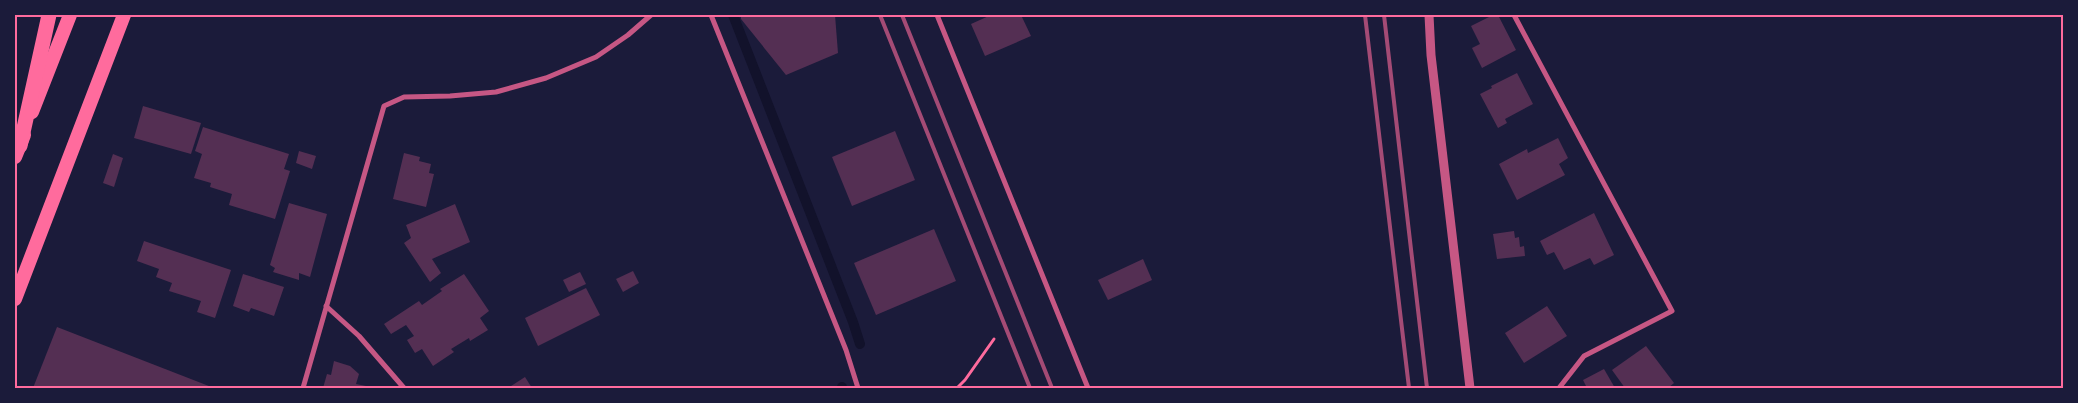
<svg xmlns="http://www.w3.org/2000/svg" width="2078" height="403" viewBox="0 0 2078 403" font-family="Cabin,sans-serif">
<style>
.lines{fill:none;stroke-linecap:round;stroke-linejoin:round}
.stream{stroke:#12122b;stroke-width:10}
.building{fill:#542f53}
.path{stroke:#ff6b9d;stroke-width:3}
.minor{stroke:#c65784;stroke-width:5}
.tertiary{stroke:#c65784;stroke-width:9}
.trunk{stroke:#ff6b9d;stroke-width:14}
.motorway{stroke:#ff6b9d;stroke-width:15}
.rail{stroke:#a44b75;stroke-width:4}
.neatline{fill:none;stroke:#ff6b9d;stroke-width:2}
</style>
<rect width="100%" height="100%" fill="#1b1b3a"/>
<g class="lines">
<g class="stream">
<polyline points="733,15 853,322 860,344"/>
<polyline points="842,387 842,388"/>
</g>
</g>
<g class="building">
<polygon points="741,15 835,15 838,53 786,75 741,19"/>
<polygon points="991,15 1021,15 1031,36 985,56 971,24"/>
<polygon points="1493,15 1498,15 1516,50 1482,68 1472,48 1480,44 1471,26"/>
<polygon points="1517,73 1533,104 1505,119 1507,123 1498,128 1480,94 1492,88 1491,86"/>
<polygon points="143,106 201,123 191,154 134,138"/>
<polygon points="203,127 289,154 284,169 290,171 275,219 229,205 232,194 210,187 211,183 194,178 202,154 195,151"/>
<polygon points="895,131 915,180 852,206 832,157"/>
<polygon points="1558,138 1568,158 1559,164 1565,175 1517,200 1499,164 1527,149 1528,153"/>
<polygon points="299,151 316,156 312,169 296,163"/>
<polygon points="404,153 420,157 419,161 431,164 429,173 434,174 426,207 393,199"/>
<polygon points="113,154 123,158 114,187 103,183"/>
<polygon points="289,203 327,214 310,277 299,273 299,280 273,272 275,268 270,265"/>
<polygon points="455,204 470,242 432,259 441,273 430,282 404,243 411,238 406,225"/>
<polygon points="1594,213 1614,255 1594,265 1590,258 1564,270 1554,252 1547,255 1540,241"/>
<polygon points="934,229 956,281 876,315 854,263"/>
<polygon points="1514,231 1515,238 1519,237 1520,247 1524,246 1525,256 1497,259 1493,234"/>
<polygon points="144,241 231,270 215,318 197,312 201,301 169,291 172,283 156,277 159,269 137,261"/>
<polygon points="1143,259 1152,280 1108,300 1098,280"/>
<polygon points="633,271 639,283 623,292 616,279"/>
<polygon points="580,272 586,284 569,292 563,280"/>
<polygon points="243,274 284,287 274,316 251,308 249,312 233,306"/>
<polygon points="464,274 489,311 480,318 488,330 470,341 469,338 451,349 454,352 433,366 422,349 415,353 407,340 414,336 406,325 391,334 384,324 419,301 422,305 442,291 440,289"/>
<polygon points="586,288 600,315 538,346 525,318"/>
<polygon points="1547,306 1567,336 1524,363 1505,333"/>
<polygon points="57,327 214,388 33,388"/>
<polygon points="1646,346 1674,383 1668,388 1625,388 1612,370"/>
<polygon points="334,361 350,366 359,374 356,384 366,386 366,388 323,388 327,374 331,375"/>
<polygon points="1604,369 1615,388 1587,388 1583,380"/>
<polygon points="525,377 532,388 508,388"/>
</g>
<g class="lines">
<polyline class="path" points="957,388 965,380 994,339"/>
<g class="minor">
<polyline points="711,15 846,350 858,388"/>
<polyline points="937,15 1088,388"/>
<polyline points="1514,15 1672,311 1584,356 1559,388"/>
<polyline points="326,306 359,336 404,388"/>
<polyline points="303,388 384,106 404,97 450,96 496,92 546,78 596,57 628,35 651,15"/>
</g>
<polyline class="tertiary" points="1429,15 1431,55 1470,388"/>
<g class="trunk">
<polyline points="32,112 70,15"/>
<polyline points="15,157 24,135"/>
<polyline points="15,299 124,15"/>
</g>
<polyline class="motorway" points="20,146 49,15"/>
<g class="rail">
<polyline points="880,15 1030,388"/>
<polyline points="902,15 1052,388"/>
<polyline points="1365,15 1409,388"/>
<polyline points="1384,15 1427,388"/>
</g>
</g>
<rect width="2078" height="403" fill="none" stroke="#1b1b3a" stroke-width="32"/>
<rect x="16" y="16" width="2046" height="371" class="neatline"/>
</svg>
